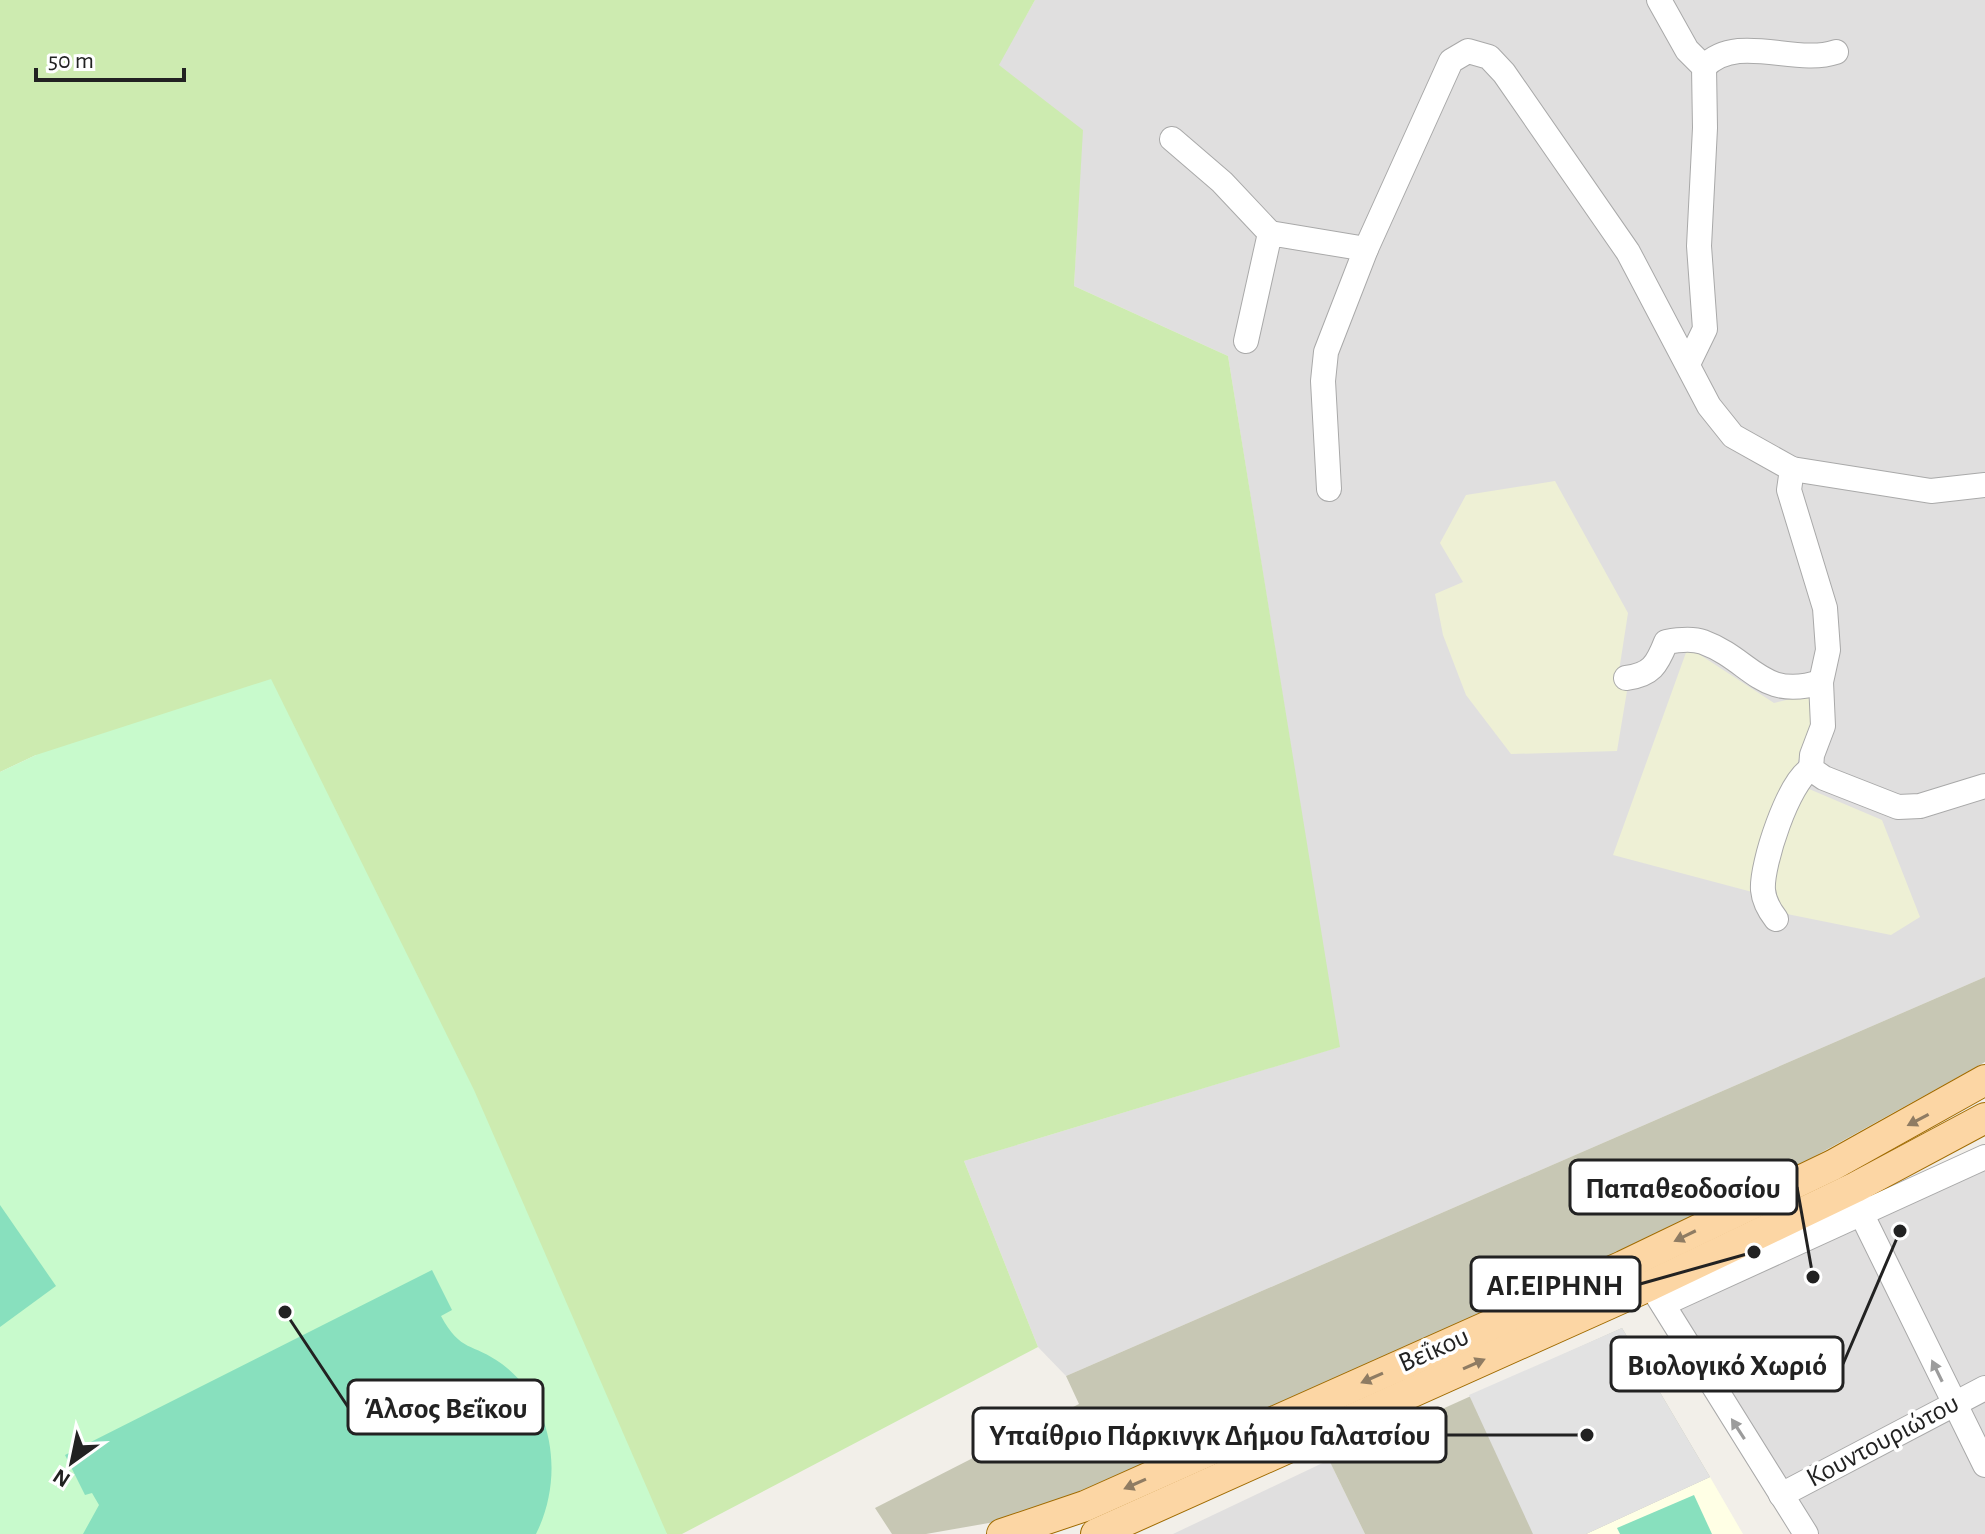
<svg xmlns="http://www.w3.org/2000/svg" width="1985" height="1534" viewBox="0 0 1985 1534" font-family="'Alegreya Sans',sans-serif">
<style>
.residential{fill:#e0dfdf}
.education{fill:#ffffe5}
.construction{fill:#c7c7b4}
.farmland{fill:#eef0d5}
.grass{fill:#cdebb0}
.park{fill:#c8facc}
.pitch{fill:#88e0be}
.parking{fill:#e2e2e2}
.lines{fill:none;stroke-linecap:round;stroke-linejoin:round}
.minor-casing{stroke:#a9a9a9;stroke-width:26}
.major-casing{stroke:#a06b00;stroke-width:32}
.minor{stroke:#fff;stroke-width:24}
.major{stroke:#fcd6a4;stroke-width:30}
.oneway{fill:#8f7c63}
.oneway2{fill:#9c9c9c}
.labels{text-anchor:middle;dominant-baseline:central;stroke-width:7;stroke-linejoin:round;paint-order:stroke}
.street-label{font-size:28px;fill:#222;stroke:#fff}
.leader{fill:none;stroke:#222;stroke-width:3}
.callout-dot{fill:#222;stroke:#fff;stroke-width:3}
.callout{fill:#fff;stroke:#222;stroke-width:3}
.callout-label{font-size:30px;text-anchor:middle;font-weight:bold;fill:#222}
</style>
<rect width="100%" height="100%" fill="#f2efe9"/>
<g class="residential">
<polygon points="1035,0 1985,0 1985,977 1066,1376 1038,1347 964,1161 1339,1047 1228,356 1074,286 1082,130 998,65"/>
<polygon points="1985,1148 1985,1534 1807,1534 1665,1297"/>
<polygon points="1329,1460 1365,1534 1173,1534"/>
</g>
<polygon class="education" points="1710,1477 1743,1534 1586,1534"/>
<g class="construction">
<polygon points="1985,977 1985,1062 1777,1177 1511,1304 1117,1481 1006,1520 926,1534 892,1534 875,1508 1079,1404 1066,1376"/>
<polygon points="1622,1328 1710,1477 1586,1534 1365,1534 1329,1460"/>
</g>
<g class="farmland">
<polygon points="1555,481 1628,613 1619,671 1627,691 1617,751 1511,754 1466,695 1443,635 1435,594 1463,582 1440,543 1466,495"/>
<polygon points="1688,647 1774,703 1810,694 1817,722 1798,761 1802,786 1882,820 1920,917 1891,935 1782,913 1756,893 1613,855"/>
</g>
<polygon class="grass" points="0,0 1035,0 999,65 1083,130 1074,286 1228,356 1340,1047 964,1161 1038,1347 682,1534 667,1534 36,755 0,772"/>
<polygon class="park" points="271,679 474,1090 667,1534 0,1534 0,772 36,755"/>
<g class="pitch">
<polygon points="0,1205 56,1286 0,1327"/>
<path d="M432,1270L452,1310L441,1316C461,1353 472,1342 502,1364C555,1404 564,1478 536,1534H83L99,1505L92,1493L85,1495L65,1455Z"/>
<polygon points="1694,1495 1712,1534 1620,1534 1617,1528"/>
</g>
<polygon class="parking" points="1622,1328 1710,1477 1586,1534 1533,1534 1469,1395"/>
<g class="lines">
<g class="minor-casing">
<g id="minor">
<polyline points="1659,0 1687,50 1704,67 1705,128 1699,246 1705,329 1688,364"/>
<path d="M1704,67C1737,32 1795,66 1836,52"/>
<polyline points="1172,139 1222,182 1270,233"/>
<polyline points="1246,341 1270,233 1366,249"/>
<polyline points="1792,469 1789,490 1825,608 1828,650 1821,682 1823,726 1812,755 1811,769 1824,778 1898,807 1920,806 1985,786"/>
<polyline points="1329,489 1323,381 1326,352 1366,249 1451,61 1468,51 1489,57 1504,73 1628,252 1709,406 1733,436 1792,469 1931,491 1985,485"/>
<path d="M1626,678C1651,675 1657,665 1666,642C1677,640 1692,638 1703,642C1752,660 1761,701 1821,682"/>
<path d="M1776,919C1769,910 1764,901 1763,890C1761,865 1789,780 1811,769"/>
<polyline points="1858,1197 1861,1213 1985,1465"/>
<polyline points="1655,1292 1806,1534"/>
<polyline points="1663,1304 1985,1157"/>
<polyline points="1781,1495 1985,1388"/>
</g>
</g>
<g class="major-casing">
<g id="major">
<polyline points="1002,1534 1085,1506 1623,1266 1833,1165 1985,1080"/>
<polyline points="1096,1534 1651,1285 1856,1187 1985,1118"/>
</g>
</g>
<use href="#minor" class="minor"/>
<use href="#major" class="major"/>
</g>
<defs><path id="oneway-solid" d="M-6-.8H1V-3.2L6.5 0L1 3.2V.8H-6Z" transform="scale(2)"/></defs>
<g class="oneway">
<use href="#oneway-solid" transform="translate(1918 1120) rotate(152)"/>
<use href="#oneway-solid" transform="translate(1685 1236) rotate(154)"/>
<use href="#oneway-solid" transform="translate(1474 1364) rotate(-24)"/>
<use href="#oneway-solid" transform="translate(1372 1378) rotate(156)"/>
<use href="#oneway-solid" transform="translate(1135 1484) rotate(156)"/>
</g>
<g class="oneway2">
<use href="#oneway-solid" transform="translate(1937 1371) rotate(-116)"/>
<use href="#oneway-solid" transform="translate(1738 1429) rotate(-123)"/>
</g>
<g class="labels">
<g class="street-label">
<text transform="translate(1434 1350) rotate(-24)">Βεΐκου</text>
<text transform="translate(1883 1441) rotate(-28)">Κουντουριώτου</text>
</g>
</g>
<path class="leader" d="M1813 1277L1797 1187M1754 1252L1640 1284M1900 1231L1843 1364M285 1312L348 1407M1587 1435L1446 1435"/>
<g class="callout-dot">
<circle cx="1813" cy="1277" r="8"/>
<circle cx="1754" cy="1252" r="8"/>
<circle cx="1900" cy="1231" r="8"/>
<circle cx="285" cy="1312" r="8"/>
<circle cx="1587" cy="1435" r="8"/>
</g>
<g class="callout">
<rect x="1570" y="1160" width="227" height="54" rx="8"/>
<rect x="1471" y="1257" width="169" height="54" rx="8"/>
<rect x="1611" y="1337" width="232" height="54" rx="8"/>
<rect x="348" y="1380" width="195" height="54" rx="8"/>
<rect x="973" y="1408" width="473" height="54" rx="8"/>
</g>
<g class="callout-label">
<text x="1683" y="1198">Παπαθεοδοσίου</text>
<text x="1555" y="1295">ΑΓ.ΕΙΡΗΝΗ</text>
<text x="1727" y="1375">Βιολογικό Χωριό</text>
<text x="446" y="1418">Άλσος Βεΐκου</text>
<text x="1210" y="1445">Υπαίθριο Πάρκινγκ Δήμου Γαλατσίου</text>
</g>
<g transform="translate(72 1462) rotate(213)" stroke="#ffffff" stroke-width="6" paint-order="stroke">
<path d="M0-6L14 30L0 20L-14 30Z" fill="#222222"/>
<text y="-12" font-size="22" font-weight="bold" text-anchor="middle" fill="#222222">N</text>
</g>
<path d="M36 68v12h148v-12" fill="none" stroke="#222222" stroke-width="4"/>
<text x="48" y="68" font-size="24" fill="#222222" stroke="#ffffff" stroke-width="6" paint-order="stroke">50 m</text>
</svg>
